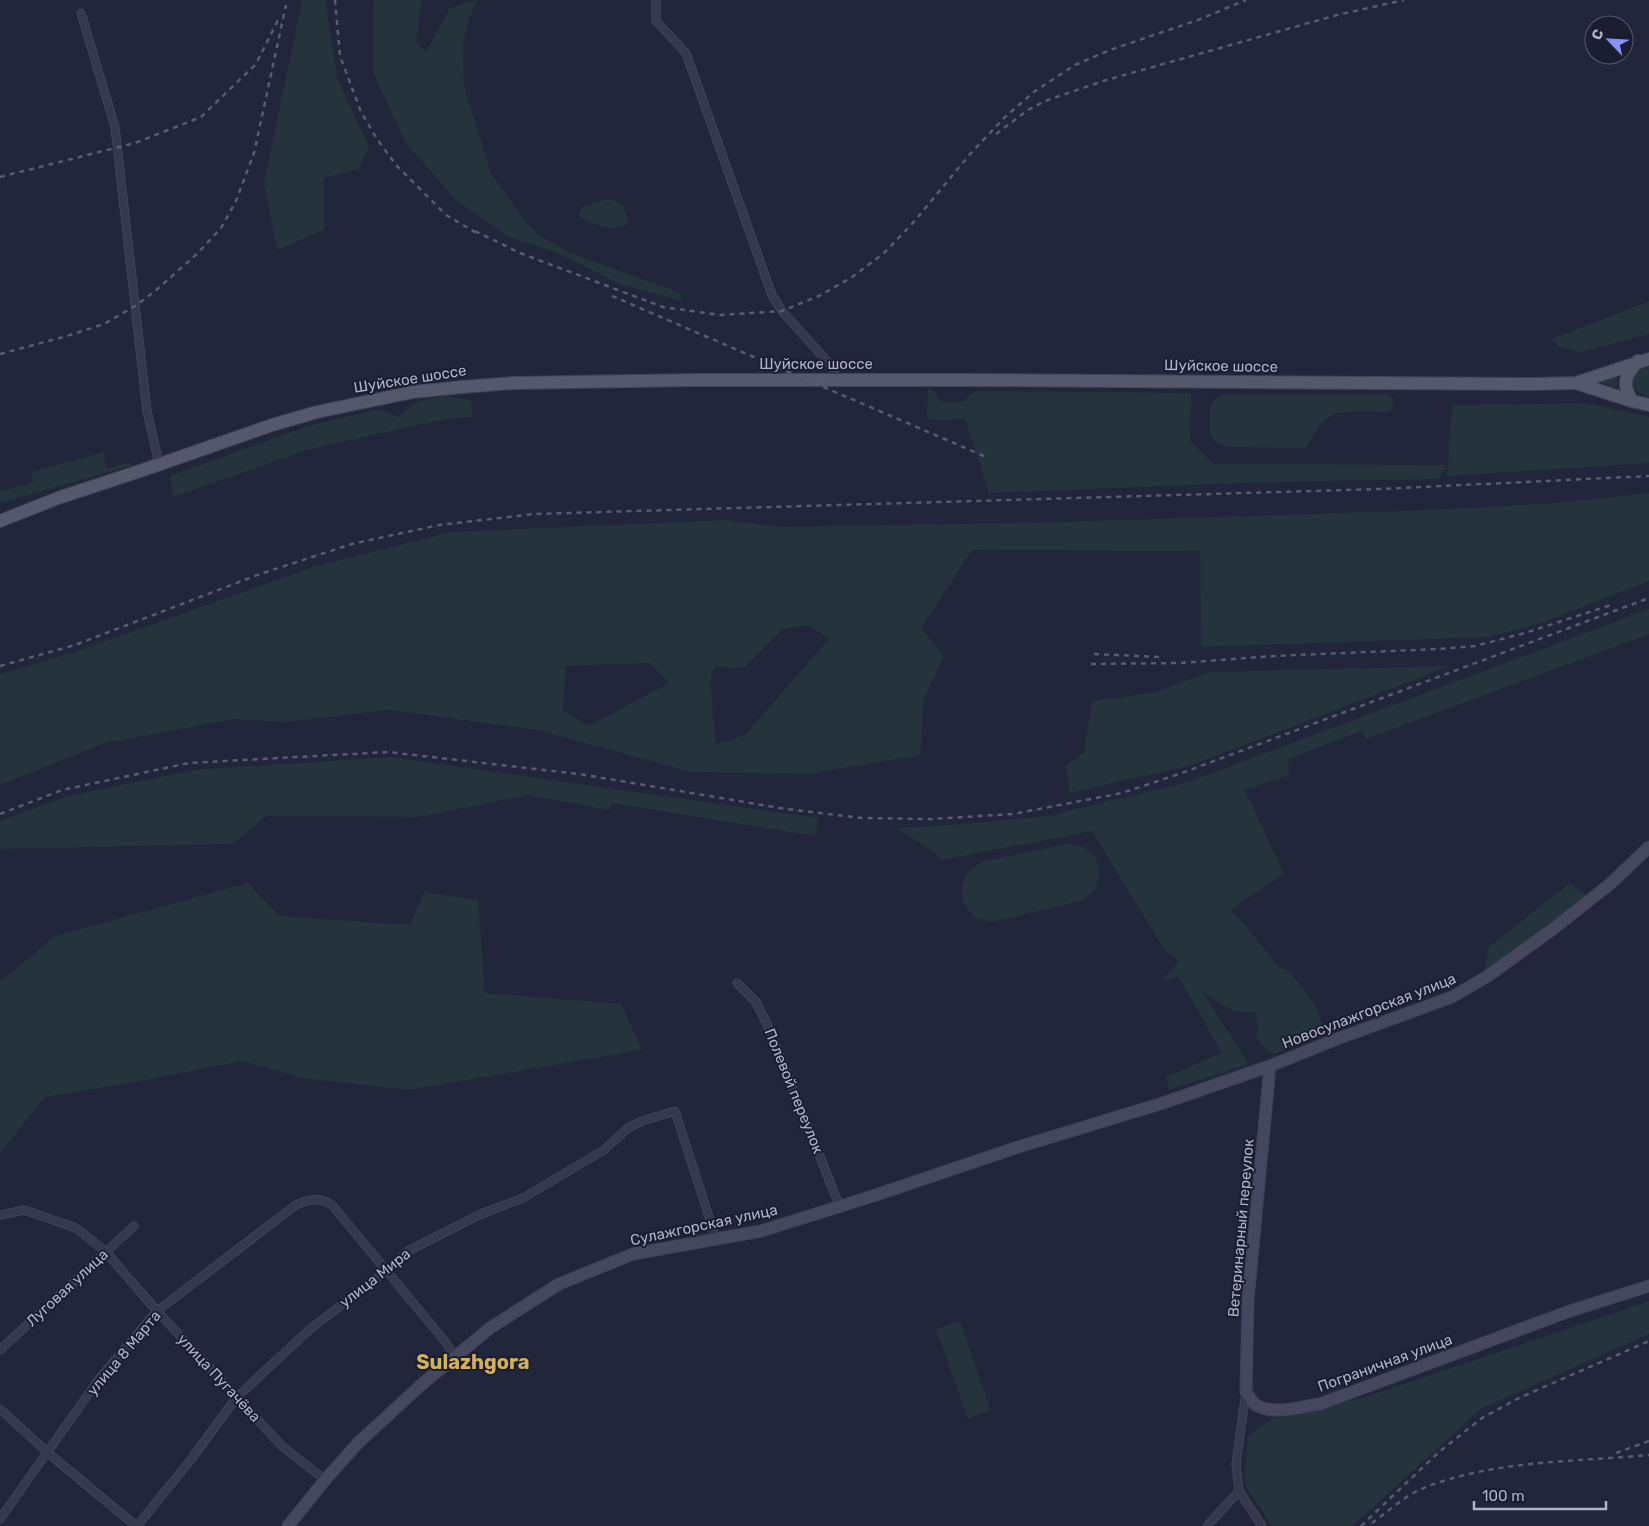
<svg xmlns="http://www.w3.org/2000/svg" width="1649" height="1526" viewBox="0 0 1649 1526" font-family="Rubik,sans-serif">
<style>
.green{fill:#24333c;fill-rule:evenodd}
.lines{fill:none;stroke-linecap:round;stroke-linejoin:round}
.street-casing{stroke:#4e5163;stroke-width:9}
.secondary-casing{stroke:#3f4254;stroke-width:13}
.primary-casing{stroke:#3f4254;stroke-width:14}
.street{stroke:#36394b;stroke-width:8}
.secondary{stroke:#44475e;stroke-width:11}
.primary{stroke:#54586b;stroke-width:12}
.rail{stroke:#585c72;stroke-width:2.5;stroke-dasharray:5 5;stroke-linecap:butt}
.labels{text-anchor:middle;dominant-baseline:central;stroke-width:4;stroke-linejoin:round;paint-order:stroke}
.street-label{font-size:15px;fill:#b1b4c7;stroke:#1b1e30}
.district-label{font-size:20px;font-weight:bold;fill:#d3b060;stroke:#1b1e30}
</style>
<rect width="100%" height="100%" fill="#22263b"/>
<g class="green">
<polygon points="302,0 325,0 338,81 369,146 359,169 324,178 324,230 277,250 264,183"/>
<polygon points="374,0 422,0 416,41 426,52 450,8 477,0 469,19 463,45 464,85 491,173 525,221 539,235 568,252 681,293 682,301 622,285 555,252 509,237 456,200 406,143 373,73 373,8"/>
<path d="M608,199L623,204L629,223C612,234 593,224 578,216L582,207Z"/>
<polygon points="1649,301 1649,334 1581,352 1560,348 1552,339"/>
<path d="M1649,365V397C1637,394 1623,380 1637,369C1640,367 1646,366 1649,365Z"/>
<polygon points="1617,375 1618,388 1596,381"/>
<polygon points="928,390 932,390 942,402 962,402 975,391 1191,393 1190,441 1213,464 1447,465 1439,479 1265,482 989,493 965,419 927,420"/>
<path d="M1222,394H1387L1393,398C1395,405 1394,408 1388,412C1375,412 1348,411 1337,413C1322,417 1313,436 1306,448L1227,447L1216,443L1210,434V408L1214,400Z"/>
<polygon points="446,396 470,400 473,417 450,418 310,449 173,497 170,476 308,426 378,409 399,417 417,401"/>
<polygon points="1587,403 1649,417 1649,463 1447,476 1452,405"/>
<polygon points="104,452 107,468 133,462 130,466 0,503 0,492 34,482 31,472"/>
<path d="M1649,493V581L1541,623L1489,637L1201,647L1200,551L972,550L921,628L944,656L923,701L921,755L807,774L690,772L538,730L389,710L285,722L234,719L105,743L0,785V674L72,653L316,566L451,532L728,520L782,527L1059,522L1431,510L1556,503ZM809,625L829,639L745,735L716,744L710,682L714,667L744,668L783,629ZM650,663L670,683L589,726L563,710L566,666Z"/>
<polygon points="1649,609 1649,634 1366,739 1362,731 1288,759 1289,775 1245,790 1284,874 1230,910 1244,923 1278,966 1289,971 1313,1001 1326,1034 1274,1054 1263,1047 1256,1037 1258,1026 1255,1012 1235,1012 1203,993 1249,1064 1169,1090 1166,1077 1222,1053 1178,976 1161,982 1179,961 1164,949 1092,831 942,860 934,852 897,828 965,824 1047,816 1188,782"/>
<polygon points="1450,666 1192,765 1069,793 1066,765 1084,753 1092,701 1156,692 1209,672"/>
<polygon points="391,757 819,818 815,836 612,803 609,810 528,795 418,817 266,816 233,844 0,849 0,821 68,796 193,770"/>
<polygon points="1066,844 1084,847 1095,857 1100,873 1096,888 1081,901 992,922 975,918 964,905 961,889 967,873 981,862"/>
<polygon points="248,883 280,916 410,925 424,892 478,900 485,993 621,1004 642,1050 408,1090 302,1078 243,1061 130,1083 45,1097 0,1153 0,982 55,936"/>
<polygon points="1570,883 1587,895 1484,973 1489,947"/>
<polygon points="1649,1301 1649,1334 1482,1408 1352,1526 1272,1526 1244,1484 1248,1435 1272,1419 1372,1395"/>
<polygon points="960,1321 991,1410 968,1419 936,1329"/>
</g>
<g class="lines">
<g class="street-casing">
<g id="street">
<polyline points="656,0 656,21 686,53 772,295 782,311 834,369 835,380"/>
<polyline points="81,13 115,127 147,411 159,464"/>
<polyline points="737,983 756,1002 767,1024 840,1207"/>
<polyline points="0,1215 24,1210 36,1214 76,1228 105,1251 157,1311 282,1446 325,1480"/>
<polyline points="0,1350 134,1226"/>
<polyline points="0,1409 48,1453 136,1526"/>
<polyline points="1239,1491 1262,1526"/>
<path d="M0,1519L99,1379L157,1311L296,1205C309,1199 319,1197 332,1205L443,1339L455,1356"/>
<polyline points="137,1526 193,1457 236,1398 309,1330 386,1271 408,1251 481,1214 523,1198 604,1150 628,1128 642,1121 675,1111 716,1239"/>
<polyline points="1207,1526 1239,1491 1236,1464 1246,1392"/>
</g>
</g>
<g class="secondary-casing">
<g id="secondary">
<path d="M1270,1066L1248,1300L1246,1392C1249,1396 1252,1402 1256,1405C1274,1416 1301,1406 1320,1404L1567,1312L1649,1286"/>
<polyline points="288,1526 325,1480 358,1443 421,1385 490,1328 559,1284 633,1254 761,1231 876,1195 1015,1148 1163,1103 1270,1066 1337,1039 1452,997 1488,976 1553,929 1610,884 1649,847"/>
</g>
</g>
<g class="primary-casing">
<g id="primary">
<polyline points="1576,383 1632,401 1649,405"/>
<path d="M1632,401C1622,384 1624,376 1638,361"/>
<polyline points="0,521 58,498 143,470 272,425 317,412 360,403 413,392 462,387 514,383 694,380 968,380 1534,384 1576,383 1649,359"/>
</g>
</g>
<use href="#street" class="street"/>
<use href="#secondary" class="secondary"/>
<use href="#primary" class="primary"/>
<g class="rail">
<polyline points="335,0 340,56 361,112 377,139 396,165 446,215 480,235"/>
<polyline points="996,134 1028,110 1045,101 1103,81 1337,15 1404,0"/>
<polyline points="0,177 135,143 201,117 256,64 279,18"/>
<polyline points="475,231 520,253 663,307 720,315 782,311 821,295 852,277 884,253 912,224 971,153 1004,118 1035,91 1075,65 1110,50 1198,20 1246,0"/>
<polyline points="612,296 984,456"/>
<polyline points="0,354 67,336 104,324 135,306 154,292 198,253 221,228 236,201 254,153 286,5"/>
<polyline points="1094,654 1161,657"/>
<polyline points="1091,664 1181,663 1273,656 1438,649 1475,646 1525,633 1614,604"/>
<polyline points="0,666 75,645 260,574 352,544 439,525 534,514 1380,489 1649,476"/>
<polyline points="0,814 62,790 189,763 388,752 579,774 786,809 862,818 931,819 1013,814 1122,793 1182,773 1649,598"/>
<polyline points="1616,1453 1649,1441"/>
<path d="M1372,1523C1386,1513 1404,1497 1419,1490C1489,1460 1574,1462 1649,1455"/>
<polyline points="1361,1526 1439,1452 1482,1418 1519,1398 1649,1341"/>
</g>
</g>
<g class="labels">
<g class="street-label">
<text x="816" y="364">Шуйское шоссе</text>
<text transform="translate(1221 366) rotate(1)">Шуйское шоссе</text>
<text transform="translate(410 379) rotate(-9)">Шуйское шоссе</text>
<text transform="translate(1369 1011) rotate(-21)">Новосулажгорская улица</text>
<text transform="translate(794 1091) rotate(68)">Полевой переулок</text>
<text transform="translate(704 1225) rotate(-12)">Сулажгорская улица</text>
<text transform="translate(1241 1228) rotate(-85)">Ветеринарный переулок</text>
<text transform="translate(375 1278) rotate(-38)">улица Мира</text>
<text transform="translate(67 1288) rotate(-43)">Луговая улица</text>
<text transform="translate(124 1353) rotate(-50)">улица 8 Марта</text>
<text transform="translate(1385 1363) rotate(-20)">Пограничная улица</text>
<text transform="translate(219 1378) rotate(47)">улица Пугачёва</text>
</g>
<g class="district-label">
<text x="473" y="1362">Sulazhgora</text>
</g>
</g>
<g transform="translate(1609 40) rotate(295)"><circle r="24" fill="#1b1e30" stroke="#575a6c"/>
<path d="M0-4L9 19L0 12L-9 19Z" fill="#8694f7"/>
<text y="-8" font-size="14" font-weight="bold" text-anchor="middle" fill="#b1b4c7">С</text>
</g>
<path d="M1474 1501v8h132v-8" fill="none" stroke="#b1b4c7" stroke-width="2.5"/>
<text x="1482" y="1501" font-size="15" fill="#b1b4c7" stroke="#1b1e30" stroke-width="4" paint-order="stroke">100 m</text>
</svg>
